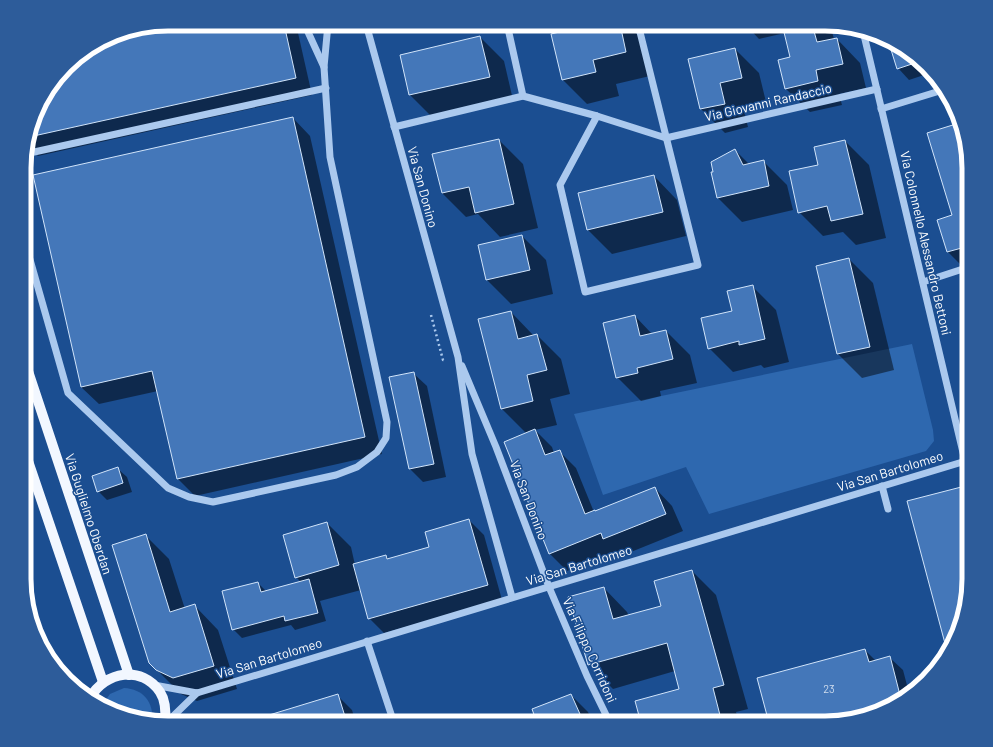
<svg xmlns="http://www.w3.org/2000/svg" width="993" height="747" viewBox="0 0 993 747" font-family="Barlow,sans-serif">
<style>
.green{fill:#2e68af}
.shadow{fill:#0007}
.building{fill:#4477b9;stroke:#d1e4fa}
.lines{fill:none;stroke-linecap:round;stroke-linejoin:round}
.path{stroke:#abc9ee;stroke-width:2.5;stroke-dasharray:2 3;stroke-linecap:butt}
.minor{stroke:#abc9ee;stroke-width:7}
.major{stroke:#f2f7ff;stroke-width:10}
.labels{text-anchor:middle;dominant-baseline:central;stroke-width:3;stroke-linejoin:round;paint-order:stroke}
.number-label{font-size:11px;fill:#d0ddee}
.street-label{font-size:13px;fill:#fff;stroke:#1b4e91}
.rim{fill:none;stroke:#fff;stroke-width:5}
</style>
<rect width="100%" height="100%" fill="#1b4e91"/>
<g class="green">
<polygon points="912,344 933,430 934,441 926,451 709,514 686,467 603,495 574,414"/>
<path d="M124,688C143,689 154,702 152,721L113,712L102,705L110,694Z"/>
</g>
<g class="shadow">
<polygon points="168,24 296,24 312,95 38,156 27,144 43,96 73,60 121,32"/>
<polygon points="580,24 627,24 641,38 650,76 616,84 619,96 587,104 563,80 581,28"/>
<polygon points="745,24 830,24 834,39 837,39 860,63 866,88 839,94 842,105 810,112 786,89 791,58 785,33 759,39"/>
<polygon points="480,37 504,61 513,100 434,119 410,95 401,56"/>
<polygon points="890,41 920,60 930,73 909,80 898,68"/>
<polygon points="735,49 759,73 766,102 743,107 748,127 725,133 701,109 689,60"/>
<polygon points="293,118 310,136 382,454 195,496 178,479 158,391 99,404 81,387"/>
<polygon points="955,125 960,130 969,168 969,267 964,268 948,252 953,216"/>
<polygon points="499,140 523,164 538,228 500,237 478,214 466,217 442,193"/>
<polygon points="845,141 869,165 886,238 856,245 843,232 823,236 799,212 819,165"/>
<polygon points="735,150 749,164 763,161 787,185 793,210 742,222 718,198 714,172"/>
<polygon points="654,176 677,200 686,236 612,254 588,230 579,194"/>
<polygon points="522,236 546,260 553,294 511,304 487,280"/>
<polygon points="849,259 873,283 894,370 862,378 838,354 818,267"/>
<polygon points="752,286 776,310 789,362 764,368 761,365 733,372 709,348 733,312"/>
<polygon points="969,308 969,323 965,310"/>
<polygon points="511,312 534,336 537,335 561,359 570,394 550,399 557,425 535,430 552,447 554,453 559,451 576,468 594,512 655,488 672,506 683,531 621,556 617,551 567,571 550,554 505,442 526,433 502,409"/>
<polygon points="635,316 652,334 666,331 690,355 697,383 660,391 661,396 641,401 617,377"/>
<polygon points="413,373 427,386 446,477 423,482 410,469"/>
<polygon points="118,469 127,477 132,492 107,500 98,491"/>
<polygon points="469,520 484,535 502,600 384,633 369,618 361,590 320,601 326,621 295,630 291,625 242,638 233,629 258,583 267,592 301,582 296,577 327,523 351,547 355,565 386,556 389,559 430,547"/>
<polygon points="145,535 169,559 185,609 195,606 218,630 237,689 197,701 181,694 150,663"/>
<polygon points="692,571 716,595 748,709 736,712 739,723 642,723 680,689 675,671 613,689 589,665 604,588 627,612 629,616 662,607"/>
<polygon points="865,650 876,661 889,657 903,670 909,693 888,708 825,723"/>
<polygon points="337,695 352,710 356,723 225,723 241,717 244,721 247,720 249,722"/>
<polygon points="571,695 588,712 593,723 538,723"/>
</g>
<g class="building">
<polygon points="168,24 284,24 296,78 29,137 43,96 73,60 122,32"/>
<polygon points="579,24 620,24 626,52 593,60 596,72 562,80 551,34 580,27"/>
<polygon points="782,24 812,24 817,42 837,38 843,64 816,70 818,81 785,89 778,60 790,57"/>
<polygon points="480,36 490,77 409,95 400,55"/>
<polygon points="888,40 920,60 921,61 897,69"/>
<polygon points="735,48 742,78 720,83 725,104 700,109 688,59"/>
<polygon points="293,117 365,437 177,479 152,371 81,387 33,175"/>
<polygon points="956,124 969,168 969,246 947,252 937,220 952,215 927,133"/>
<polygon points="499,139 514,204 475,213 469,187 442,193 432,154"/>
<polygon points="845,140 863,214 831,221 827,206 798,213 789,171 818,165 814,147"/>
<polygon points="735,149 743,165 764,160 769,186 717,198 711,172 713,172 711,162"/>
<polygon points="654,175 663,212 587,230 578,193"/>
<polygon points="522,235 530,270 486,280 478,245"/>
<polygon points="849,258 870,347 837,354 816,266"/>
<polygon points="753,285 765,339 739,345 739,341 708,349 701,318 732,311 727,291"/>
<polygon points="511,311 518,339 537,334 547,370 527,375 533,401 501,409 478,319"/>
<polygon points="635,315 640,336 666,330 673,359 637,368 638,373 616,378 603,323"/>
<polygon points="414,372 434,464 409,469 389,377"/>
<polygon points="535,429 545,455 560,450 585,514 595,510 595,511 655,487 666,514 603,539 601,533 549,554 504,442"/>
<polygon points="118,467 123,483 97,492 92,476"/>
<polygon points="969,485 969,589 958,634 947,651 907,501"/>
<polygon points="469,519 488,585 368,619 353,564 386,555 387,559 429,547 425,532"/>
<polygon points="327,522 339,565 295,578 283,535"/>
<polygon points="146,534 170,612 195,604 214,666 173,678 156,670 149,663 112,545"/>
<polygon points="692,570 724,685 713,688 722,723 641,723 635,701 679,689 667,643 588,665 568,597 604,587 613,619 661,606 654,581"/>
<polygon points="309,579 318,613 285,621 284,616 232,630 222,591 258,582 261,592"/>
<polygon points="865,649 869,662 890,656 901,699 888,708 825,723 769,723 757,678"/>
<polygon points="338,694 347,723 256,723 256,719"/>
<polygon points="571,694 584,723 537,723 532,709"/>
</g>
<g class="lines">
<polyline class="path" points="431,315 443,360 446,360"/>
<g class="minor">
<polyline points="306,24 308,32 324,67"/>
<polyline points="366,24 458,357 472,454 512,597"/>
<polyline points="507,24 523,96"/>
<polyline points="863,31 965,461"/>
<polyline points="881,109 943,90"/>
<polyline points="597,116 560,185 585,292 698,265 638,24"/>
<polyline points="394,127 523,96 597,116 666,138 877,89"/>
<polyline points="25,154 326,88"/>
<polyline points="25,242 68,393 168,488 189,497 213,502 336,475 357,467 377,452 386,438 387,422 330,157 324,67 328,24"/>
<polyline points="923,282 969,267"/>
<polyline points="462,366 496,447 549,587 587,676 610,723"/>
<polyline points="882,486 888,509"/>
<polyline points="367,641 394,723"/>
<polyline points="154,685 197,693 969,460"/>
<polyline points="166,723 197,693"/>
</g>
<g class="major">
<polyline points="25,362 129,675"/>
<polyline points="25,452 103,682"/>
<path d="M90,698C105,671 142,665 160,692C166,701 166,712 165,723"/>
</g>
</g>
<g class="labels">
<g class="number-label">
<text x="829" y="688">23</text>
</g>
<g class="street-label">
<text transform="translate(768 102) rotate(-13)">Via Giovanni Randaccio</text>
<text transform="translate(423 187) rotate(75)">Via San Donino</text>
<text transform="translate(926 243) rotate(77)">Via Colonnello Alessandro Bettoni</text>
<text transform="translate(890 471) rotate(-17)">Via San Bartolomeo</text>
<text transform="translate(529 500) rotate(69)">Via San Donino</text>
<text transform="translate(89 514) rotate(72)">Via Guglielmo Oberdan</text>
<text transform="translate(579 565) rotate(-17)">Via San Bartolomeo</text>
<text transform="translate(590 650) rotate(66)">Via Filippo Corridoni</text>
<text transform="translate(269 658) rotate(-17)">Via San Bartolomeo</text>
</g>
</g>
<path d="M0 0H993V747H0ZM168 31H825A137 137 0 0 1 962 168V579A137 137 0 0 1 825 716H168A137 137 0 0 1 31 579V168A137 137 0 0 1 168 31Z" fill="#2d5c9a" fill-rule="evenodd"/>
<path class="rim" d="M168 31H825A137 137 0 0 1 962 168V579A137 137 0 0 1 825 716H168A137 137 0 0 1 31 579V168A137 137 0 0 1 168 31Z"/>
</svg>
